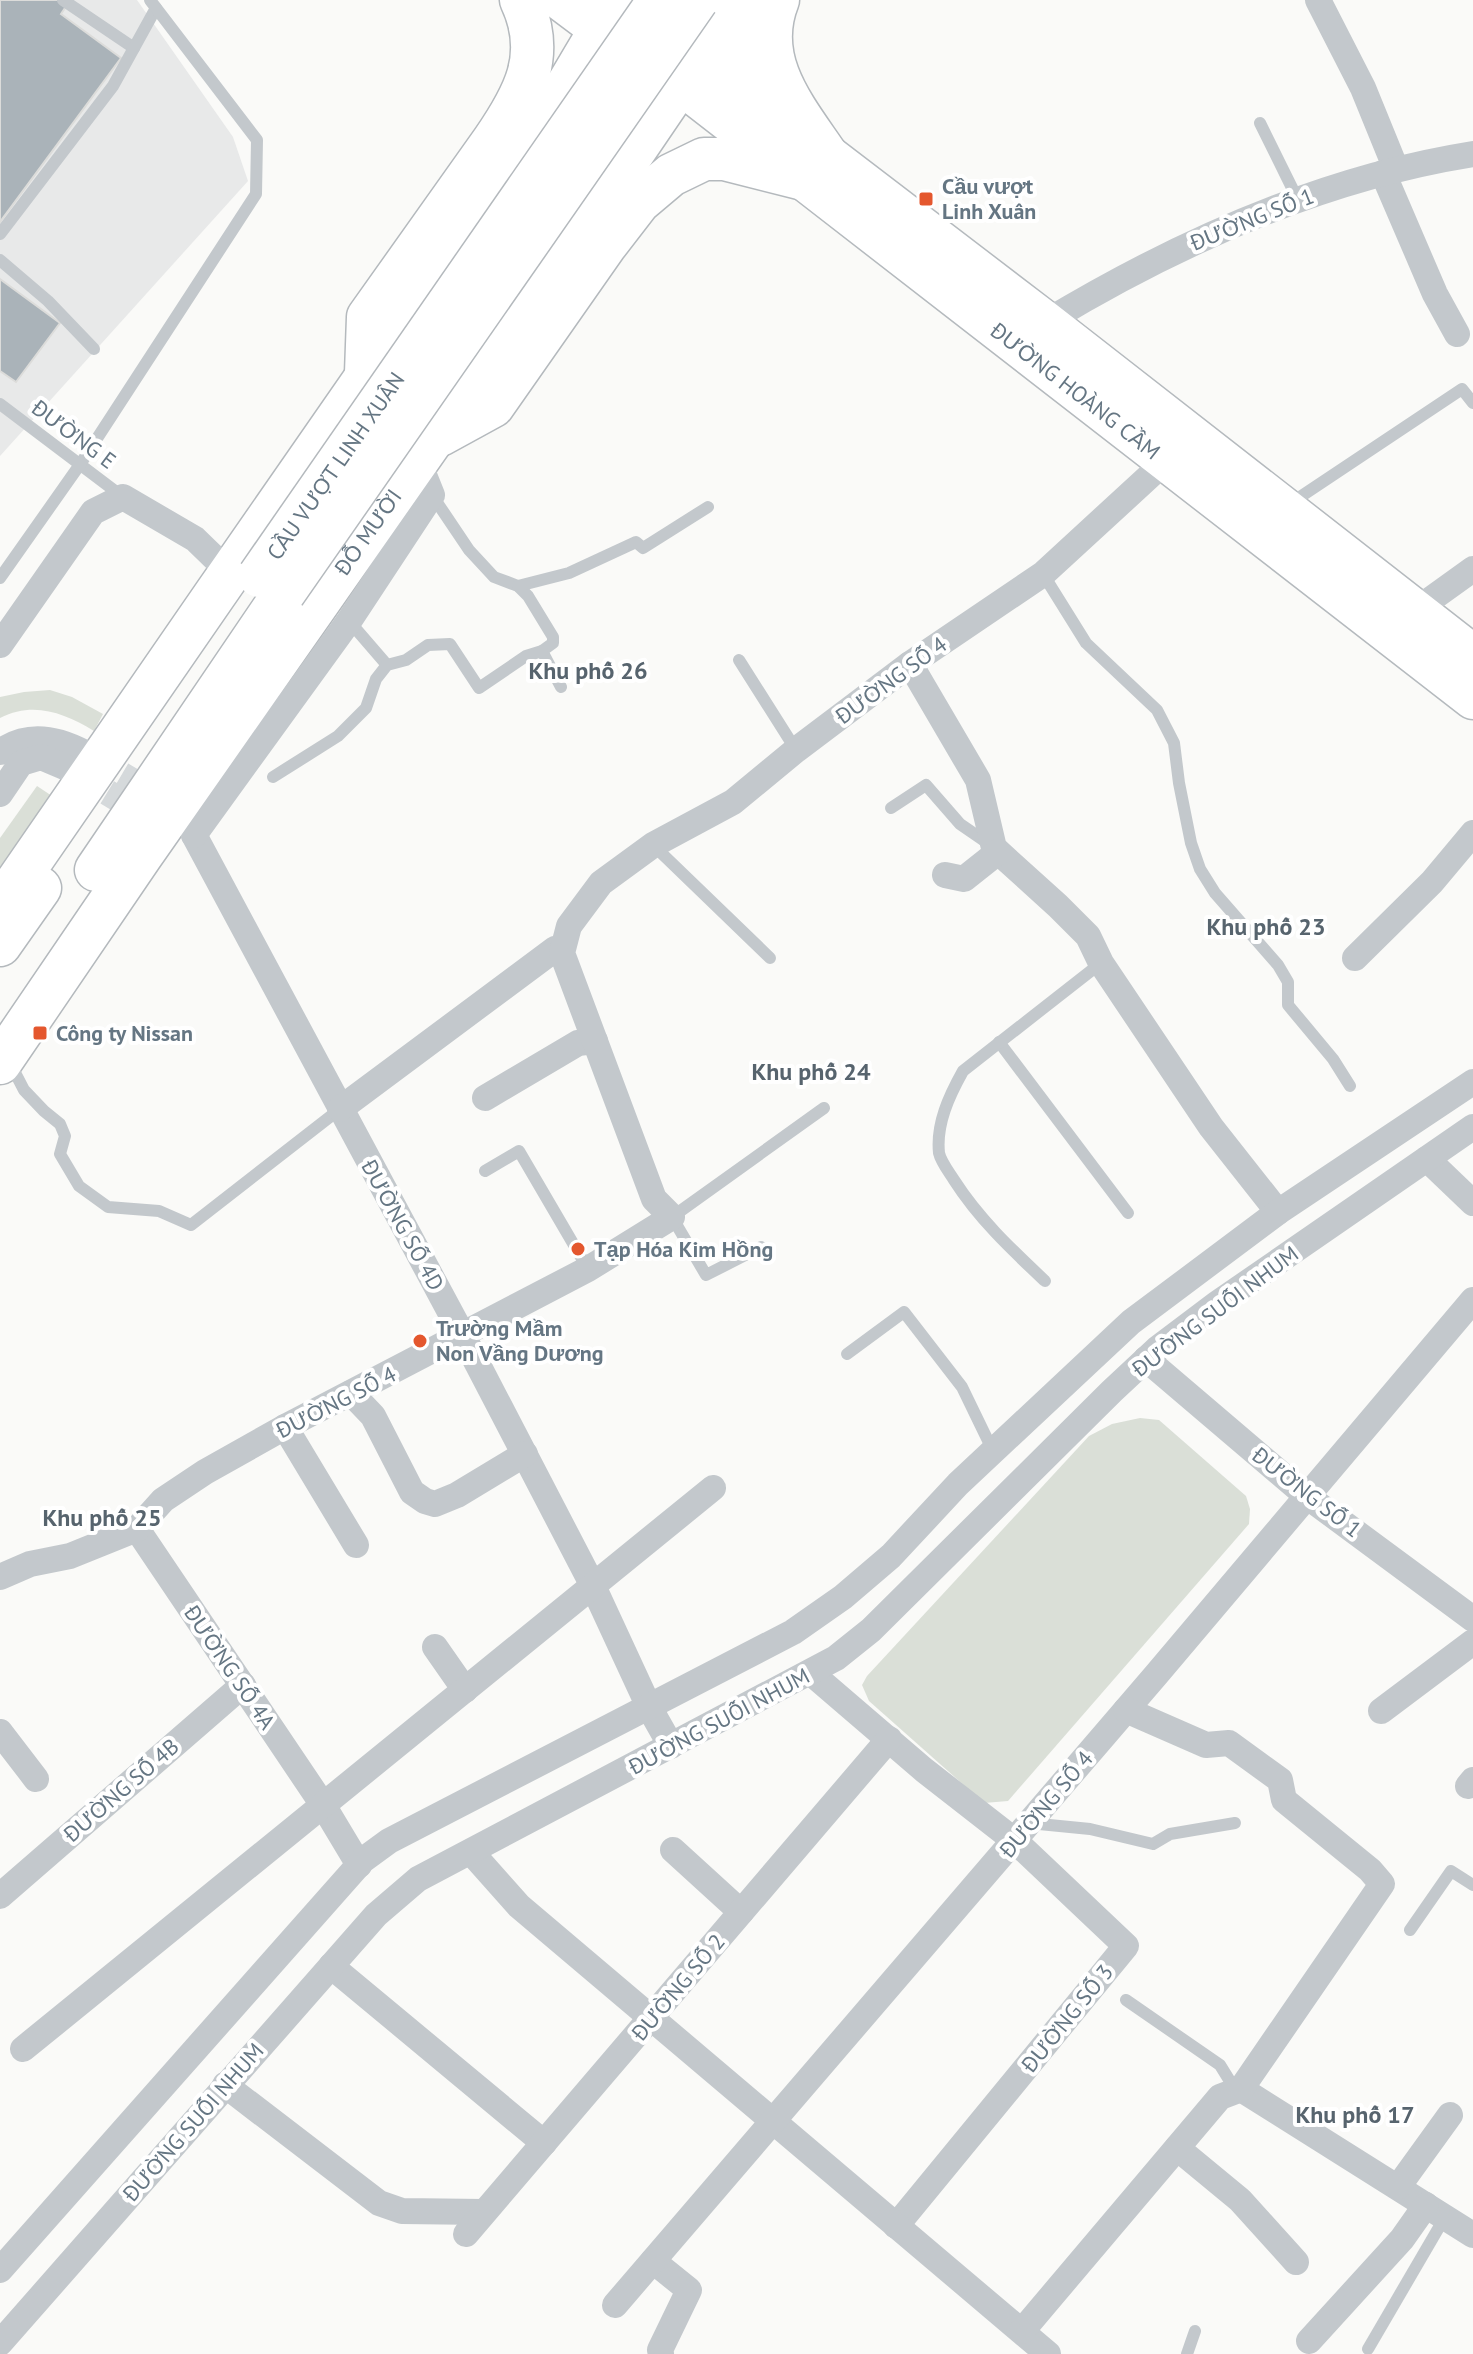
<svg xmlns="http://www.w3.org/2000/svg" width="1473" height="2354" viewBox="0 0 1473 2354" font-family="'PT Sans',sans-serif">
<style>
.built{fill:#e8e9e9}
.green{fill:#dadfd7}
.building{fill:#aab3b9;stroke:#dcdcda;stroke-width:2}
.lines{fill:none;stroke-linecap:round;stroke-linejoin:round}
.minor-tunnel{stroke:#d5d9db;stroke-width:26;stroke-dasharray:26 13;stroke-linecap:butt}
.primary-casing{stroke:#b5babe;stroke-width:43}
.trunk-casing{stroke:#b4b9bd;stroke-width:45}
.service{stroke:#c3c8cc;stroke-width:12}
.minor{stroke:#c3c8cc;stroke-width:26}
.primary{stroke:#fff;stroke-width:40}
.trunk{stroke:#fff;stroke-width:42}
.trunk-bridge-casing{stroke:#b4b9bd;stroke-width:45;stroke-linecap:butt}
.trunk-bridge{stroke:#fff;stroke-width:42}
.poi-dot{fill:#e4572e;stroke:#fff;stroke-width:3}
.labels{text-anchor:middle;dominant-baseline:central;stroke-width:8;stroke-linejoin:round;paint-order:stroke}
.poi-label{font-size:22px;font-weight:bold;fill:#657683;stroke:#fff;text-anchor:start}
.street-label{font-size:22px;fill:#657683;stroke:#fff}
.neighbourhood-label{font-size:24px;font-weight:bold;fill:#57646e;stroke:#fff}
</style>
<rect width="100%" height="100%" fill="#fafaf8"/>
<polygon class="built" points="0,0 137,0 233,137 248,181 0,456"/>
<g class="green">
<path d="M50,690L72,697L103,714L94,731C64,713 34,701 0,718V697L24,692Z"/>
<polygon points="37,786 52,796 0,869 0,838"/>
<polygon points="1140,1418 1159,1420 1246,1496 1250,1509 1249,1524 1008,1801 984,1803 869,1701 862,1685 867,1676 1089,1436 1112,1424"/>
</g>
<g class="building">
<polygon points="0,0 60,0 67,5 61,14 121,58 0,222"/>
<polygon points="0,279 60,323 16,382 0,371"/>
</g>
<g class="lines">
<g class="minor-tunnel">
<polyline points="88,755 161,798"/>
<polyline points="74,772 146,816"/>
</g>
<g class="primary-casing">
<g id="primary">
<polyline points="698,56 1046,322 1473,655"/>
<path id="s1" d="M679,83L1473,699"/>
</g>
</g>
<g class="trunk-casing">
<g id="trunk">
<polyline points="562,0 622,45"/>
<polyline points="738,0 741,53 746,76 767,110"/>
<path d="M778,0C754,60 794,107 826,154"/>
<path d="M366,373L368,317L493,141C524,96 547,55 521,0"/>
<polyline points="440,435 493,406 605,246 639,202 671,175 704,159 724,159 807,180"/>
<polyline points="96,870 284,593"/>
<path d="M0,906C183,641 365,376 550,112C575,76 594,36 620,0"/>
<polyline points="0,945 40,888"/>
<path id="s2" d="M0,1063L141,856L633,153L737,0"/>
</g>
</g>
<g class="service">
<polyline points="63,0 134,48"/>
<polyline points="1260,123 1298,200"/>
<polyline points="0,234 113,86 156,8"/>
<polyline points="0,260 48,301 94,349"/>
<polyline points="0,404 123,497"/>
<polyline points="432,495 469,550 494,577 518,586 528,596 553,637 553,643 542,651 561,687"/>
<polyline points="1291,503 1462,389 1473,403"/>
<polyline points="1043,574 1086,643 1157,710 1174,743 1179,783 1191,843 1200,869 1215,893 1278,965 1288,982 1288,1005 1333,1059 1350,1086"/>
<polyline points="0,578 81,463 256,194 257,140 150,0"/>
<polyline points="518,586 569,573 636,542 643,548 708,507"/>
<polyline points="349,621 387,665"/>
<polyline points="739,660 796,750"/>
<polyline points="273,777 338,736 366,708 376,679 387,665 406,660 428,645 450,644 479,688 526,656 542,651"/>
<polyline points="891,808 926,785 960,824 992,846"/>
<polyline points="653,845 770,958"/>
<polyline points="999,1042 1128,1213"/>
<polyline points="9,1061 24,1090 44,1111 60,1124 65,1136 60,1154 79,1186 108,1207 159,1211 191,1225 340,1109"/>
<polyline points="485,1171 519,1151 588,1269"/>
<polyline points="761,1247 706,1275 672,1217 824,1108"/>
<path d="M1045,1281C1011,1249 979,1219 954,1180C949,1172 941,1162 939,1153C936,1124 949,1096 963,1071L1101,963"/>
<polyline points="847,1354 904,1312 962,1387 993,1451"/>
<polyline points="1029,1823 1090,1829 1153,1844 1170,1834 1235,1823"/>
<polyline points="1410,1930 1451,1871 1473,1885"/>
<polyline points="1126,2000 1220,2065 1236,2091"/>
<polyline points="1368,2349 1445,2217"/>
<polyline points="1187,2354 1195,2331"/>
</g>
<g class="minor">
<polyline points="1318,0 1363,88 1396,169"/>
<polyline points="1383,173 1435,294 1457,334"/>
<path d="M1046,322C1177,243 1321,178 1473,154"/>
<polyline points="1416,610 1473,569"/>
<polyline points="0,645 93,512 123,497 195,539 230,573"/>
<polyline points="910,664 978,780 994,848 1058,906 1088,936 1101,963 1211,1127 1278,1212"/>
<path d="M0,752C27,732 57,738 85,753"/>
<polyline points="0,794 21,763 41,757 67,768"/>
<polyline points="188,814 194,835 463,1336 593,1586 649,1707 671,1746"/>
<polyline points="194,835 349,621 432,495 418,460"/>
<polyline points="945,875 964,879 998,852"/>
<polyline points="1355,958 1432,882 1473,833"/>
<polyline points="485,1098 578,1043 595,1041"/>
<polyline points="340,1109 555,949 562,953"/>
<polyline points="1427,1159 1473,1203"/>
<polyline points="1146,1359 1308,1497 1473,1619"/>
<polyline points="351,1393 373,1416 412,1492 425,1501 435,1504 457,1495 525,1454"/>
<polyline points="285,1427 356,1545"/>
<polyline points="137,1529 323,1805 359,1865"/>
<polyline points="0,1577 30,1564 70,1556 137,1529 163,1500 205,1472 285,1427 588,1269 672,1217 654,1199 562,953 569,926 601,883 653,845 733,802 796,750 910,664 1043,574 1167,460"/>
<polyline points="435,1647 465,1690"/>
<polyline points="811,1673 924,1770 1015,1841 1126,1946 896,2226"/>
<polyline points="1381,1711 1473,1642"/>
<polyline points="0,1732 36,1779"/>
<polyline points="1468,1786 1473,1780"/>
<polyline points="673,1850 741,1912"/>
<polyline points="471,1852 519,1906 1048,2354"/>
<polyline points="0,1896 243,1685"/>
<polyline points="331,1966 544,2143"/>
<polyline points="23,2049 713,1488"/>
<polyline points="225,2085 379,2203 402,2211 484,2212"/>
<polyline points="1241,2089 1473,2235"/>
<polyline points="1177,2148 1240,2200 1296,2262"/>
<polyline points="1398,2187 1450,2115"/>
<polyline points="466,2234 889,1739"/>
<polyline points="653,2261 689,2290 660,2350 661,2354"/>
<polyline points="0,2270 363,1860 389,1841 793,1632 843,1597 891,1556 958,1484 1131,1322 1278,1212 1473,1082"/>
<polyline points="615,2305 1156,1675 1473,1300"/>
<polyline points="1022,2331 1220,2097 1241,2089 1382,1884 1370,1870 1284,1800 1280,1780 1229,1743 1206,1745 1126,1710"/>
<polyline points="1309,2341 1402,2239 1426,2205"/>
<polyline points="0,2343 376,1915 418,1879 836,1658 871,1630 1112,1391 1157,1349 1218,1303 1473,1127"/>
</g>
<use href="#primary" class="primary"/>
<use href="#trunk" class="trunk"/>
<g class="trunk-bridge-casing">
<g id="trunk-bridge">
<path id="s3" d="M259,576L659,0"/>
<polyline points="284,593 697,0"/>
</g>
</g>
<use href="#trunk-bridge" class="trunk-bridge"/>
</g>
<g class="poi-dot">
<rect x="918" y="191" width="16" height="16" rx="4"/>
<rect x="32" y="1025" width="16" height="16" rx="4"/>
<circle cx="578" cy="1249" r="8"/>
<circle cx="420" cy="1341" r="8"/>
</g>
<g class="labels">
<g class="poi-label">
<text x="942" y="186">Cầu vượt<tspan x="942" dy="25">Linh Xuân</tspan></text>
<text x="56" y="1033">Công ty Nissan</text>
<text x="594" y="1249">Tạp Hóa Kim Hồng</text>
<text x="436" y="1328">Trường Mầm<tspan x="436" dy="25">Non Vầng Dương</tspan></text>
</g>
<g class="street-label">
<text transform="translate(1252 219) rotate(-22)">ĐƯỜNG SỐ 1</text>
<text stroke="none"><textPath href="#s1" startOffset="502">ĐƯỜNG HOÀNG CẦM</textPath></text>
<text transform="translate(74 434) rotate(37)">ĐƯỜNG E</text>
<text stroke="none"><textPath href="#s3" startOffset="134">CẦU VƯỢT LINH XUÂN</textPath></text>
<text stroke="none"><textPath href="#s2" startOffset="646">ĐỖ MƯỜI</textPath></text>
<text transform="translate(891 680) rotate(-36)">ĐƯỜNG SỐ 4</text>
<text transform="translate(403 1225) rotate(61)">ĐƯỜNG SỐ 4D</text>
<text transform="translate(1215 1311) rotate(-37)">ĐƯỜNG SUỐI NHUM</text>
<text transform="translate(336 1402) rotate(-27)">ĐƯỜNG SỐ 4</text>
<text transform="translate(1307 1492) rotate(38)">ĐƯỜNG SỐ 1</text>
<text transform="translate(230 1667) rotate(56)">ĐƯỜNG SỐ 4A</text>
<text transform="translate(719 1721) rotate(-28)">ĐƯỜNG SUỐI NHUM</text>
<text transform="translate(121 1790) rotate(-41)">ĐƯỜNG SỐ 4B</text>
<text transform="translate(1046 1804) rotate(-50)">ĐƯỜNG SỐ 4</text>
<text transform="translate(678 1987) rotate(-50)">ĐƯỜNG SỐ 2</text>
<text transform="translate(1067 2018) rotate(-51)">ĐƯỜNG SỐ 3</text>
<text transform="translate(193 2122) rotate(-49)">ĐƯỜNG SUỐI NHUM</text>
</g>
<g class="neighbourhood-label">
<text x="588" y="670">Khu phố 26</text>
<text x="1266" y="926">Khu phố 23</text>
<text x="811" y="1071">Khu phố 24</text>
<text x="102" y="1517">Khu phố 25</text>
<text x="1355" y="2114">Khu phố 17</text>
</g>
</g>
</svg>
